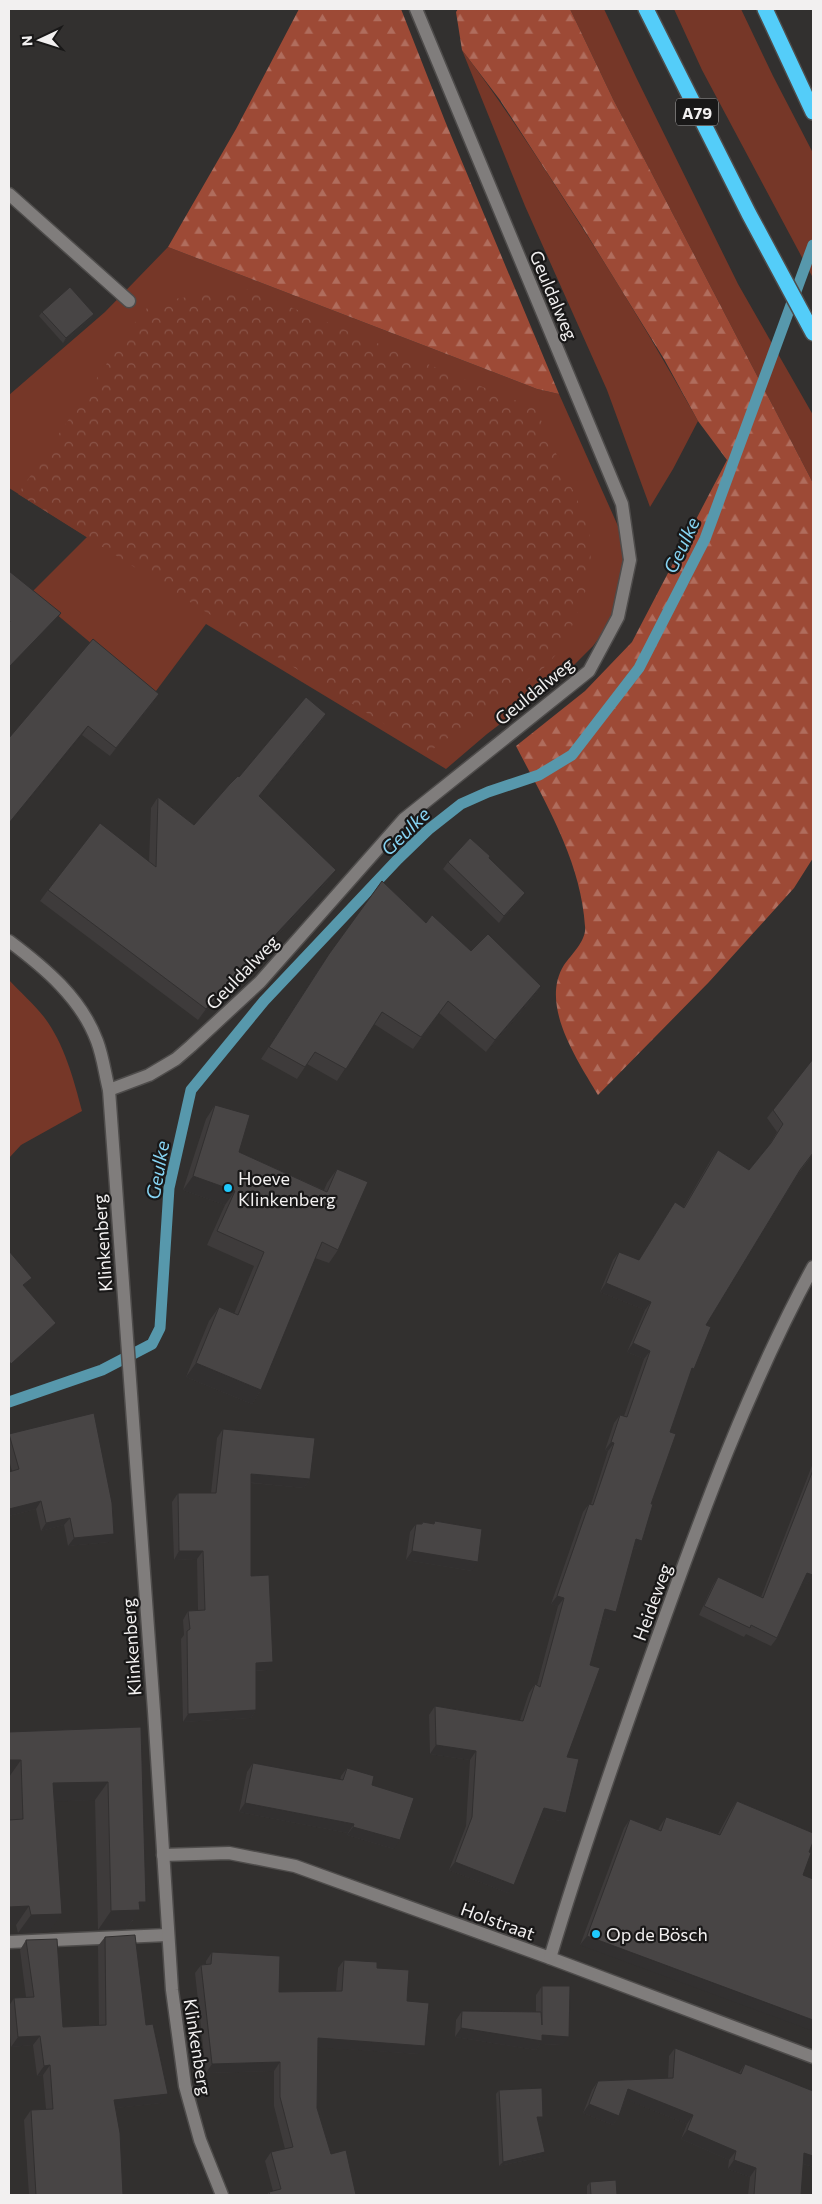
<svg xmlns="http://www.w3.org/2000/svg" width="822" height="2204" viewBox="0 0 822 2204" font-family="Commissioner,sans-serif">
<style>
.grass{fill:#763728}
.forest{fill:url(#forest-firs)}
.park{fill:url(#park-crowns)}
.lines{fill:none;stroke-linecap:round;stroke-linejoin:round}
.stream{stroke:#5798ac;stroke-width:11}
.lane-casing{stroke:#4e4c4b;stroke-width:15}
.street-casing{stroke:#4e4c4b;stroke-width:15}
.secondary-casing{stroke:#4e4c4b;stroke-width:15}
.highway-casing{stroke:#4e4c4b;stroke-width:18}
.lane{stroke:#807d7c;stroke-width:12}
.street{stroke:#807d7c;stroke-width:12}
.secondary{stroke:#807d7c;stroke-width:12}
.highway{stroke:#54cdf9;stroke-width:15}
.wall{fill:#3e3b3b}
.shaded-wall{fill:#323030}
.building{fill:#484545;stroke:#323030}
.poi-dot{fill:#1fc9fd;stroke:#191818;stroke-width:2}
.labels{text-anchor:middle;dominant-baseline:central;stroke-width:4.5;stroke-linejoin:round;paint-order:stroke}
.shield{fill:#191818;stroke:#b1afaf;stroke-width:1}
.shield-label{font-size:16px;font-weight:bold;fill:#f2f0f0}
.street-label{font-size:18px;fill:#f2f0f0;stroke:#191818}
.poi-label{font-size:18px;fill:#f2f0f0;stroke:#191818;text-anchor:start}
.water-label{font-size:19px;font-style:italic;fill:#86d3f2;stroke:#191818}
</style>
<defs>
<pattern id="forest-firs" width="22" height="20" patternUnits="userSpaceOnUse" patternTransform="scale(1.25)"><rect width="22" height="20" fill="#9d4a36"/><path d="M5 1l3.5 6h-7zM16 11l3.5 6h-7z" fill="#b06d5d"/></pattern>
<pattern id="park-crowns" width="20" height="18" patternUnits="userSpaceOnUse" patternTransform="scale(1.25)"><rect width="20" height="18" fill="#763728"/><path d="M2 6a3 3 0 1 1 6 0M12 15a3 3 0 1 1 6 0" fill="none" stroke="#8a5448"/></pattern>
</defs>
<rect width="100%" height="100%" fill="#32302f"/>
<g class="grass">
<polygon points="570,9 604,9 636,77 738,284 813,415 813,483 613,99"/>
<polygon points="674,9 741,9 773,76 813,153 813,278 702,70"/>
<path d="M462,50C500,100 533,151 567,204C613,275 657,347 698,421L673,469L650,507L607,390L525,206Z"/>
<polygon points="168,247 537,389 559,394 622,535 627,590 618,612 593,646 561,678 487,734 446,769 206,624 153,695 31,593 87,537 9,488 9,395 105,312"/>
<path d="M9,980C20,992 34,1004 44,1017C64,1043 74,1080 82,1111L21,1145L9,1158Z"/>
</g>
<g class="forest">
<polygon points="299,9 401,9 445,121 559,394 537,389 168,247 236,129"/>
<path d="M458,9H570L613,99L813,483V858L794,888L709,982L598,1095C578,1061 539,1005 564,965C572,954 587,940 585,926C581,861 545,802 516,746L585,691L632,642L727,460L698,421L664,359L583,228L500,100L462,50L456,12Z"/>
</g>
<polygon class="park" points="247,289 536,409 589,526 591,564 586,590 572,626 559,651 546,666 429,752 18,494 133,325 152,302"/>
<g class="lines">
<polyline class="stream" points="9,1402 102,1370 152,1344 160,1328 169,1188 191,1090 264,1001 398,859 428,830 461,804 488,792 539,775 572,755 639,668 705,539 813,245"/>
<g class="lane-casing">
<polyline id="lane" points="9,194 129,301"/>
</g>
<g class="street-casing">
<g id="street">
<polyline points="109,1090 149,1075 176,1059 191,1046 260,982 404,819 589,671 618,617 630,560 622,504 416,9"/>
<polyline points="163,1855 229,1853 295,1866 550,1958 813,2057"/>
<polyline points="9,1942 167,1935"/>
<path d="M550,1958C582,1851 619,1745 657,1639C702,1513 749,1385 813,1267"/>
</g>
</g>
<g class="secondary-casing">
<path id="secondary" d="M9,941C45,968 81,998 97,1041C103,1057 105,1074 109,1090L154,1711L172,1990L185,2086L200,2140L222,2195"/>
</g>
<g class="highway-casing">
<g id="highway">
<polyline points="646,9 749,214 813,333"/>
<polyline points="765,9 813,112"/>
</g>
</g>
<use href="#lane" class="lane"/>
<use href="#street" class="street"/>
<use href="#secondary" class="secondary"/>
<use href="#highway" class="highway"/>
</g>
<g class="wall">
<polygon points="42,312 94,314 91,318 63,343 39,316"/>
<polygon points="153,703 110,756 82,735 9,738"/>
<polygon points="326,714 319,725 259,797 328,881 198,1020 40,901 48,890 149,862 151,808 158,797 194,825 239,777"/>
<polygon points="448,862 520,900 499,923 443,869"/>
<polygon points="382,881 426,923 471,951 541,986 533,998 486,1052 439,1013 413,1049 374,1024 337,1081 307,1064 297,1079 261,1059 321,966"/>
<polygon points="215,1105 239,1152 324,1190 327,1183 337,1169 338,1250 329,1263 315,1258 261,1390 252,1404 186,1377 209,1321 219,1307 234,1314 254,1266 207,1245 225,1205 183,1190 206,1119"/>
<polygon points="773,1110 813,1154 798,1174 706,1325 670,1432 642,1541 636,1549 633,1548 610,1620 603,1618 590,1665 567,1757 566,1813 560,1821 540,1817 508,1893 449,1870 466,1826 470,1760 430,1754 429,1715 435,1706 520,1720 529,1693 535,1684 537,1685 558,1606 551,1604 583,1512 589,1504 591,1504 608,1451 605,1450 614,1423 620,1415 624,1416 644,1359 627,1352 645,1310 600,1292 613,1260 619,1252 639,1260 675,1202 683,1208 712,1158 718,1150 749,1170 768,1147 777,1132 767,1118"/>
<polygon points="223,1429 310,1479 304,1488 251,1483 251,1576 267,1670 256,1671 256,1710 251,1718 183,1722 181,1639 184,1635 183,1620 188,1611 198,1610 197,1559 174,1560 172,1502 178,1493 211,1493 217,1438"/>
<polygon points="9,1434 109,1542 68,1546 64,1525 41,1531 36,1509 9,1516 9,1472 12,1471 9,1460"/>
<polygon points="813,1463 813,1575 807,1584 803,1582 777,1638 771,1646 746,1634 744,1637 699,1615 713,1585 718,1577 761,1597"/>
<polygon points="435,1521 472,1571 406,1560 410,1532 416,1524 421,1524 423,1522 433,1524"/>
<polygon points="141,1727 133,1921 132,1921 126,1929 98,1930 95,1800 55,1801 49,1932 18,1933 16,1925 9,1925 9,1732"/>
<polygon points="253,1763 340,1780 341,1776 347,1768 372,1785 394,1849 347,1835 348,1833 239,1812 247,1772"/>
<polygon points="737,1801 813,1833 580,1945 624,1828 630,1819 658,1830 660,1826 666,1817 718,1834 731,1810"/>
<polygon points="105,1937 146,2025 161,2103 116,2108 123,2195 29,2195 24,2120 31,2110 46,2109 43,2075 37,2076 33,2045 11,2047 9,2022 9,2006 14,1998 26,1997 20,1950 26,1940 63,2027 99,2025 98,1946"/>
<polygon points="212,1952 279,1992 336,1991 338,1968 344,1960 377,1968 407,2001 419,2054 318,2047 317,2108 331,2154 356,2195 267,2195 269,2192 273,2191 265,2161 271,2152 285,2149 274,2106 274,2071 206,2073 195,1973 201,1965 206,1964 206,1961"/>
<polygon points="542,1986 563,2045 540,2044 536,2050 455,2037 456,2020 462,2011 536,2012 536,1995"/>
<polygon points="675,2048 739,2073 745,2064 813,2091 813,2167 803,2164 801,2195 748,2195 750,2177 728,2169 729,2160 681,2139 687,2124 625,2099 619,2116 613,2125 583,2113 592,2090 598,2081 668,2078 669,2056"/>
<polygon points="499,2090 543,2117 540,2121 538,2121 542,2157 499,2166 496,2094"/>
<polygon points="590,2182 617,2195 587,2195 587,2186"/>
</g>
<g class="shaded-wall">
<polygon points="94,314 91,318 63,343 66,338"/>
<polygon points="61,613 55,622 9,669 9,667"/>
<polygon points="159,694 153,703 110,756 116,748"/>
<polygon points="326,714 319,725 251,807 259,796"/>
<polygon points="88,726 82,735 9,825 9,823"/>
<polygon points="336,870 328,881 198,1020 206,1009"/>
<polygon points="525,893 520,900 499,923 504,916"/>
<polygon points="541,986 533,998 486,1052 495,1040"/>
<polygon points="193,1176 235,1191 225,1205 183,1190"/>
<polygon points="32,1278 26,1286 17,1294 23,1285"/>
<polygon points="606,1283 651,1302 645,1310 600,1292"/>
<polygon points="56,1323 50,1332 9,1369 9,1367 11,1364"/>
<polygon points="633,1343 650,1351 644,1359 627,1352"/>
<polygon points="196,1363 261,1390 252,1404 186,1377"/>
<polygon points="611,1442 614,1443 608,1451 605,1450"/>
<polygon points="251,1474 310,1479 304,1488 245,1482"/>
<polygon points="41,1501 36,1509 9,1516 9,1509"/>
<polygon points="70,1518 64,1525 41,1531 46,1523"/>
<polygon points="114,1534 109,1542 68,1546 74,1538"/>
<polygon points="636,1539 642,1541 636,1549 630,1547"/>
<polygon points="179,1551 203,1551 197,1559 174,1560"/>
<polygon points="412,1551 478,1562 472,1571 406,1560"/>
<polygon points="807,1573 813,1575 807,1584 801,1581"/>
<polygon points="557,1596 564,1598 558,1606 551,1604"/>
<polygon points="605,1609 616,1612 610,1620 600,1617"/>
<polygon points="273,1662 267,1670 250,1671 256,1663"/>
<polygon points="256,1710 251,1718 183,1722 188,1714"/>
<polygon points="436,1745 476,1751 470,1760 430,1754"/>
<polygon points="9,1760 21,1760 9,1777"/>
<polygon points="108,1782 95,1800 40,1802 53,1783"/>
<polygon points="245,1803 354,1824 348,1833 239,1812"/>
<polygon points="544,1808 566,1813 560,1821 538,1817"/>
<polygon points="353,1827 400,1840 394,1849 347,1835"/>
<polygon points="455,1862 514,1885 508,1893 449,1870"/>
<polygon points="139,1902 146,1902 126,1929 98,1930 111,1911"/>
<polygon points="29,1906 16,1925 9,1925 9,1907"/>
<polygon points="62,1914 49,1932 18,1933 31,1915"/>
<polygon points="587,1936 813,2020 813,2031 580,1945"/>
<polygon points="461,2028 569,2037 563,2045 540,2044 536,2050 455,2037"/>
<polygon points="40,2036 33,2045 11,2047 18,2037"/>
<polygon points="318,2038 425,2046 419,2054 313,2047"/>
<polygon points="280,2062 274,2071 206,2073 212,2064"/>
<polygon points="50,2065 43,2075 37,2076 44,2066"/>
<polygon points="628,2089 693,2115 687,2124 622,2098"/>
<polygon points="168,2094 161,2103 108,2109 114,2100"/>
<polygon points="589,2104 619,2116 613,2125 583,2113"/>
<polygon points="537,2117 543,2117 540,2121 534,2122"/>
<polygon points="687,2130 736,2151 729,2160 681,2139"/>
<polygon points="545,2152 542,2157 499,2166 503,2162"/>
<polygon points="804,2153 813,2156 813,2167 797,2162"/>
<polygon points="734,2160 756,2168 750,2177 728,2169"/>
</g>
<g class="building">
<polygon points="70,287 94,314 66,338 42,312"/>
<polygon points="9,571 61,613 9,667 9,623 10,622 9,620"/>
<polygon points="93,639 159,694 116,748 88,726 9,823 9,738"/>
<polygon points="306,697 326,714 259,796 336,870 206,1009 48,890 100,823 156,867 158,797 194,825 229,785 238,776 239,777"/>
<polygon points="470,838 490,856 489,858 525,893 504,916 448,862"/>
<polygon points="382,881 426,923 432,915 471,951 488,934 541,986 495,1040 448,1001 421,1037 382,1012 346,1069 315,1052 305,1067 269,1047 329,954"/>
<polygon points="813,1059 813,1153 800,1170 706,1325 711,1327 694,1369 692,1368 670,1432 676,1434 651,1504 653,1504 642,1541 636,1539 616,1612 605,1609 590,1665 600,1668 567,1757 579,1759 566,1813 544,1808 514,1885 455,1862 472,1817 476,1751 436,1745 435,1706 523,1721 535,1684 540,1687 564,1598 557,1596 589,1504 593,1505 614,1443 611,1442 620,1415 627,1417 650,1351 633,1343 651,1302 606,1283 619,1252 639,1260 675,1202 684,1208 718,1150 749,1170 771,1143 783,1124 773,1110"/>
<polygon points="215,1105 250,1115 239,1152 327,1192 337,1169 368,1182 338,1250 322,1242 261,1390 196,1363 219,1307 238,1315 264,1252 217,1231 235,1191 193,1176"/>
<polygon points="9,1251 32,1278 23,1285 56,1323 11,1364 9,1361"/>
<polygon points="94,1413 112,1503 114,1534 74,1538 70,1518 46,1523 41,1501 9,1509 9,1472 19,1469 9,1434"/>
<polygon points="223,1429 315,1438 310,1479 251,1474 251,1576 269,1575 273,1662 256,1663 256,1710 188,1714 187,1631 190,1629 188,1611 205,1610 203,1551 179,1551 178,1493 216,1493"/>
<polygon points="813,1470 813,1575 807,1573 777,1638 751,1625 750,1628 704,1606 718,1577 763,1598"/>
<polygon points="435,1521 482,1529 478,1562 412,1551 416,1524 422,1524 423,1522 434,1524"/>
<polygon points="141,1727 146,1902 139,1902 140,1910 111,1911 108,1782 53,1783 62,1914 31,1915 29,1906 9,1907 9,1820 23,1819 21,1760 9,1760 9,1732"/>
<polygon points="253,1763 343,1780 347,1768 374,1776 372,1785 414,1798 400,1840 353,1827 354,1824 245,1803"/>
<polygon points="737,1801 813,1833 813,1842 809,1852 811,1853 803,1875 813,1879 813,2020 587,1936 630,1819 661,1831 666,1817 720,1835"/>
<polygon points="135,1935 146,2025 153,2024 168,2094 114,2100 120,2133 123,2195 36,2195 31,2110 53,2109 50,2065 44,2066 40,2036 18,2037 14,1998 34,1997 26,1940 57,1939 63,2027 106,2025 105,1937"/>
<polygon points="212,1952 280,1956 279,1992 342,1991 344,1960 377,1962 377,1968 409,1970 407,2001 429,2003 425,2046 318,2038 317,2108 331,2154 346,2150 356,2195 270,2195 269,2192 281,2189 271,2152 293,2147 280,2097 280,2062 212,2064 201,1965 211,1964"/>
<polygon points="542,1986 570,1986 569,2037 542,2035 542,2041 461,2028 462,2011 541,2012 542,2025"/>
<polygon points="675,2048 741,2074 745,2064 813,2091 813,2156 804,2153 801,2195 754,2195 756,2168 734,2160 736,2151 687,2130 693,2115 628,2089 619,2116 589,2104 598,2081 673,2078"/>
<polygon points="542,2088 543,2117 537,2117 545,2152 503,2162 499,2090"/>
<polygon points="616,2180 617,2195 591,2195 590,2182"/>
<polygon points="188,2193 189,2195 181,2195"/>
</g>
<g class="poi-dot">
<circle cx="228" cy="1188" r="5"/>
<circle cx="596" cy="1934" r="5"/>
</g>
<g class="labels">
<rect class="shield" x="676" y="98.5" width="42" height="27" rx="4"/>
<g class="shield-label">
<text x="697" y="112">A79</text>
</g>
<g class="street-label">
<text transform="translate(554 295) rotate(67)">Geuldalweg</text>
<text transform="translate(534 691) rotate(-39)">Geuldalweg</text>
<text transform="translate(242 972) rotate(-46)">Geuldalweg</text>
<text transform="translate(102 1243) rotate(-94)">Klinkenberg</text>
<text transform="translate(652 1602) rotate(-70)">Heideweg</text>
<text transform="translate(131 1647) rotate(-94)">Klinkenberg</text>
<text transform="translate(498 1921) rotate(20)">Holstraat</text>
<text transform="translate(198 2047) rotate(81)">Klinkenberg</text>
</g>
<g class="poi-label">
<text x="238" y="1178">Hoeve<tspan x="238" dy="21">Klinkenberg</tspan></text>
<text x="606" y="1934">Op de Bösch</text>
</g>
<g class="water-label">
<text transform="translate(681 545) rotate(-65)">Geulke</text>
<text transform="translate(405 831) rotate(-44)">Geulke</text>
<text transform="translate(157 1170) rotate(-80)">Geulke</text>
</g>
</g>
<rect width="822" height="2204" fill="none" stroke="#f2f0f0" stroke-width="20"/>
<g transform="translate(40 40) rotate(266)" stroke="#191818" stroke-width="4" paint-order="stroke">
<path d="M0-4L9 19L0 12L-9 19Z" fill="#f2f0f0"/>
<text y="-8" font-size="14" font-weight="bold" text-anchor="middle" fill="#f2f0f0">N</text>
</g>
</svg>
